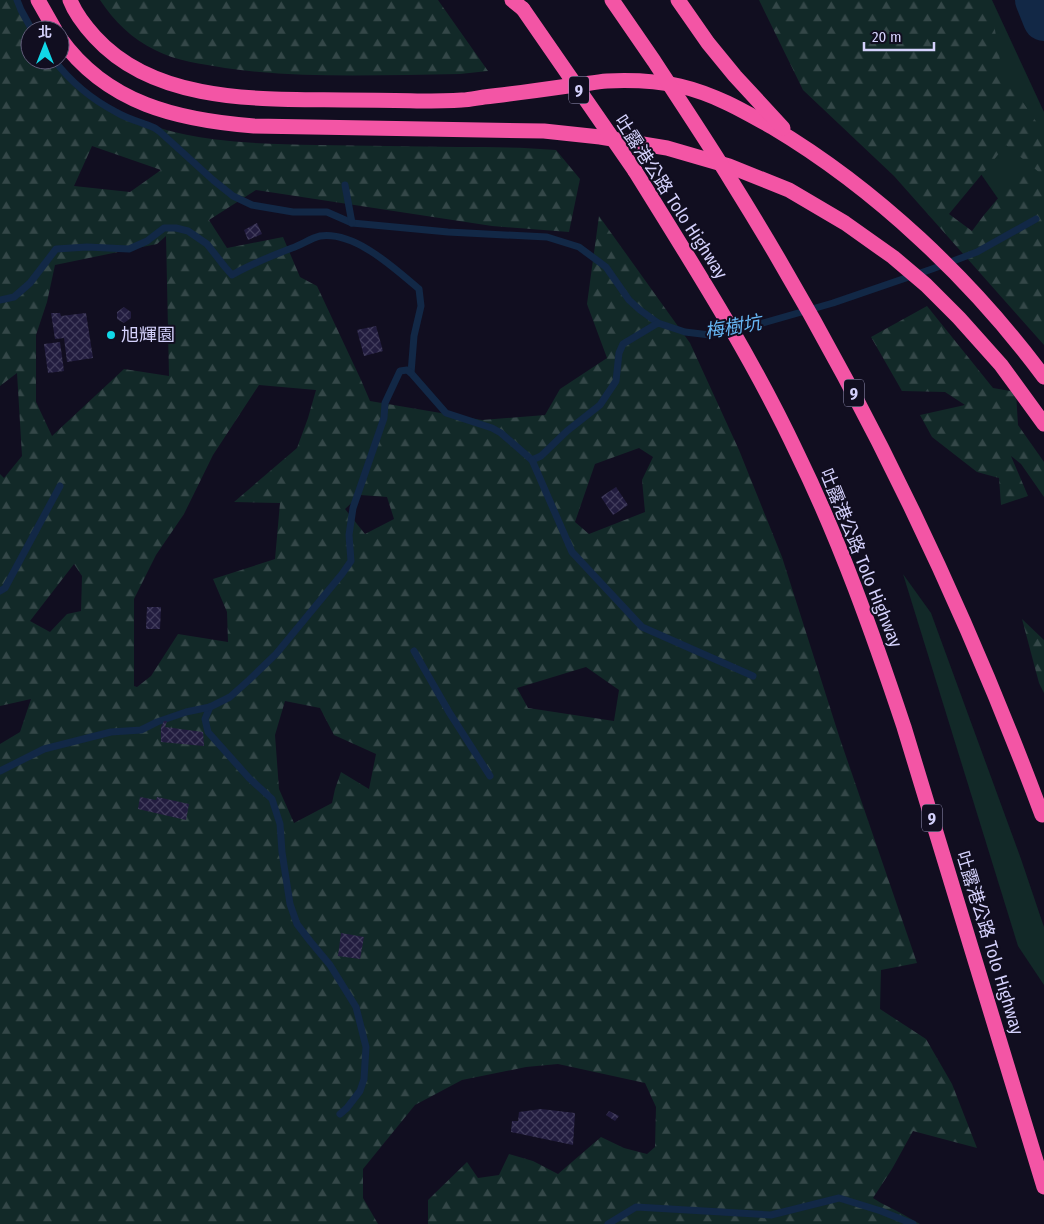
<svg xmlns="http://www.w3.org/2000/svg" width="1044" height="1224" viewBox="0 0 1044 1224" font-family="'Fira Sans Condensed','Noto Sans TC',sans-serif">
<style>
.green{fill:#122928}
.forest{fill:url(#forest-firs);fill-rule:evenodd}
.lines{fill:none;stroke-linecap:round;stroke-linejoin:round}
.stream{stroke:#122846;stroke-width:7}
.river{stroke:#122846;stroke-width:42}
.building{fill:url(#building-cross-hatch)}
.highway{stroke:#f355a5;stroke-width:15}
.highway-bridge{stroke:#f355a5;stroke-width:15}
.poi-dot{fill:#11d8e8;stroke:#110e20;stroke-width:2}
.labels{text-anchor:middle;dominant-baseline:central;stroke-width:4;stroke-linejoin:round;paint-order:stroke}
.shield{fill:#110e20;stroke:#9a96ba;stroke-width:1}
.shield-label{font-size:16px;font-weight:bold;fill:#d4d1fc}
.street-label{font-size:18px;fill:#d4d1fc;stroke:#110e20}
.poi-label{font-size:18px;fill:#d4d1fc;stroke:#110e20;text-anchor:start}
.water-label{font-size:19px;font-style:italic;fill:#66b6f4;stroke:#110e20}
</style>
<defs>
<pattern id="forest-firs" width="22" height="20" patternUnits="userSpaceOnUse" patternTransform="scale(1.25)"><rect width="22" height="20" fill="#122928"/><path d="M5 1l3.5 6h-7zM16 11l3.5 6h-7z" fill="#344748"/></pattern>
<pattern id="building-cross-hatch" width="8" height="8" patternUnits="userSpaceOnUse" patternTransform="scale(1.25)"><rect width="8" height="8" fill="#221c3f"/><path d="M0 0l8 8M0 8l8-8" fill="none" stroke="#413c5c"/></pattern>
</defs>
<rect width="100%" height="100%" fill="#110e20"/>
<g class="green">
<polygon points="880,0 992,0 1044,112 1044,265 890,43"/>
<polygon points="903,574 931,613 1021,859 1044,927 1044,985 1018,946"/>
</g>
<g class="forest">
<path d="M0,0H19L34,30H30V60H55C123,141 220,143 317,145C364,146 411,146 458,147C490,147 524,147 556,150L580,179L569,232L492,226L256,190L209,220L227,248L283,237L300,277L317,286L361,380L370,401L482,420L545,415L560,389L607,358L587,304L599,216L690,343L739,450L782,557L840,739L917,963L881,970L880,1009L926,1039L952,1084L977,1148L913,1131L892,1169L873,1198L881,1203L897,1211L920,1224H428V1200L467,1162L478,1178L499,1175L509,1154L533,1161L558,1174L601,1137L624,1148L647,1154L655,1147L656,1107L645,1083L558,1064L526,1067L462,1080L415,1105L363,1169V1198L378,1224H0V744L20,732L31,699L0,706V474L4,478L22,456L17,373L0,386ZM92,146L161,170L130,192L74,186ZM166,236L169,376L124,369L52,436L36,402V335L47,302L55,265L157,244ZM259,385L316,390L308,418L297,448L234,502L280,503L275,559L213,579L227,612L228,642L178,634L151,676L137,687L134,686V599L156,555L184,514L213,455ZM639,448L653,457L642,480L645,512L589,534L575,522L595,464ZM360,495L387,497L394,519L365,534L345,509ZM74,564L82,576L81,611L67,614L50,632L30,621ZM586,667L619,690L614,721L528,708L517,688ZM285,701L320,708L334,735L376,754L369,789L341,772L335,789L332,803L294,823L279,789L275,735Z"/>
<path d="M100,0H438L488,71L460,74C383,75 301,79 225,68C202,64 176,61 155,50C132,39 114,21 100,0Z"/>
<path d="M759,0H990L1002,72L1044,133V345L894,176L803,90ZM1006,145L1040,173L1037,187L1021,171L984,215L972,231L949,214Z"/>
<polygon points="927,306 993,388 1016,392 1018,425 1044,462 1044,497 1021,464 1011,456 1028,496 1001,505 999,478 977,472 932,437 920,415 965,405 945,392 902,391 871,337"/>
<polygon points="1022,619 1044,640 1044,693 1039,683"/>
</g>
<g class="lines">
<g class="stream">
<polyline points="17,0 21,10 32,30"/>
<path d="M54,60C70,81 93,100 116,112C124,117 133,120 142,123C149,126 153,126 159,131L213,180L233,196L252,205L293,212H327L352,223L448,232L547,237L579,247L606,267L629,300L640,310L658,323"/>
<polyline points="345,185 352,223"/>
<path d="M0,300L14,297L30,283L56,249L87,247L129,249L147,241L164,228H176L188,231L207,244L225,267L232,275C251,264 271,256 292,248C301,245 311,238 320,236C355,231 394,268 419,289L421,306L414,336L411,373L446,413L492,428L501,433L532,460L541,456L567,431L600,405L616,381L619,353L623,344L658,323L685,332L710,335L763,323L833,303L932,269L977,252L1036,219"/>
<polyline points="532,460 572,552 642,627 753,676"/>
<polyline points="0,591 5,588 60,486"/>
<polyline points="414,651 449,712 490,776"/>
<polyline points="210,707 205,719 208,732 249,778 272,799 280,824 282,852 290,904 297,924 310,941 330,965 356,1007 366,1047 364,1079 360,1091 347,1108 340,1114"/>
<polyline points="0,771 44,749 111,732 141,730 157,722 186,712 210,707 230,697 249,680 276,654 342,574 351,561 349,535 353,508 384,418 385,403 400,371 407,370 411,373"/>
<polyline points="608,1224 636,1207 771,1215 839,1198 881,1211 913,1224"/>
</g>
<polyline class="river" points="1036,0 1044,20"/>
</g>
<g class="building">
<polygon points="257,223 262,234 248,240 244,230"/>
<polygon points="124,307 131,312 131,318 124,323 117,319 117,312"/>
<polygon points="51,313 60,313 61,316 86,313 93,358 67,362 64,338 55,339"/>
<polygon points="376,326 383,351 364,356 357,330"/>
<polygon points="60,342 64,371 48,373 44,344"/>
<polygon points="616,487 628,505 613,515 601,497"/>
<polygon points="147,607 161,607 160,629 146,629"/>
<polygon points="164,721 167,721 165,727 203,732 204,746 161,742 161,727"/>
<polygon points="140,797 156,800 157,797 189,804 186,820 138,809"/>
<polygon points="341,933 364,937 360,959 338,956"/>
<polygon points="541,1109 575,1113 573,1145 511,1132 512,1121 518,1121 519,1112"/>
<polygon points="609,1111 619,1116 615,1121 606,1115"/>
</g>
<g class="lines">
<g class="highway">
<polyline points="38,0 55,30"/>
<path d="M70,0C75,13 85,26 95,37C156,104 261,99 344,100C368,100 392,100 417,101C432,101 447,101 462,100C469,100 477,98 484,97C512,94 540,90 568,86C581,85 594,82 607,81C630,80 657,81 680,86C714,94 742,110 772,127C876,189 972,280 1044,377"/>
<polyline points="512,0 523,9"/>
<polyline points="678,0 708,43 735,76 783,128"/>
<path d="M60,38C107,104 178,120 254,126L544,131L600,137L667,148L729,166L789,190L845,223L893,257L926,285L959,318L1001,365L1044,424"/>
<path d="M635,171C692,263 751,355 797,453C840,541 873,634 904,727L1044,1187"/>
</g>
<g class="highway-bridge">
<path d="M612,0C626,20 640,41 654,61C680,101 707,141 732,182C856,381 960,595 1042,815"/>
<polyline points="523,9 635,171"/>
</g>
</g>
<circle class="poi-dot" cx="111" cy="335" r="5"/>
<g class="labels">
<g class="shield">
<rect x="569" y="76.5" width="20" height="27" rx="4"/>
<rect x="844" y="379.5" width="20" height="27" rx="4"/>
<rect x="922" y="804.5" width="20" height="27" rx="4"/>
</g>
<g class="shield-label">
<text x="579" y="90">9</text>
<text x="854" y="393">9</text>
<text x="932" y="818">9</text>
</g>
<g class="street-label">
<text transform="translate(671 197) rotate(57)">吐露港公路 Tolo Highway</text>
<text transform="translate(861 558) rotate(68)">吐露港公路 Tolo Highway</text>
<text transform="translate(990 943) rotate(73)">吐露港公路 Tolo Highway</text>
</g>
<g class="poi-label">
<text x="121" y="335">旭輝園</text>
</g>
<g class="water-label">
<text transform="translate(733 327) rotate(-10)">梅樹坑</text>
</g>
</g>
<g transform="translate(45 45)"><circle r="24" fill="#110e20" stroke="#5f5c78"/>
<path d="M0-4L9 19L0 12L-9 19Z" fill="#11d8e8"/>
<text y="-8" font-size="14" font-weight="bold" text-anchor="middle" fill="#d4d1fc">北</text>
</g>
<path d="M864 42v8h70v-8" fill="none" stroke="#d4d1fc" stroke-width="2.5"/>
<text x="872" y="42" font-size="15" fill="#d4d1fc" stroke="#110e20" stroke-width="4" paint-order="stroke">20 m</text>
</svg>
